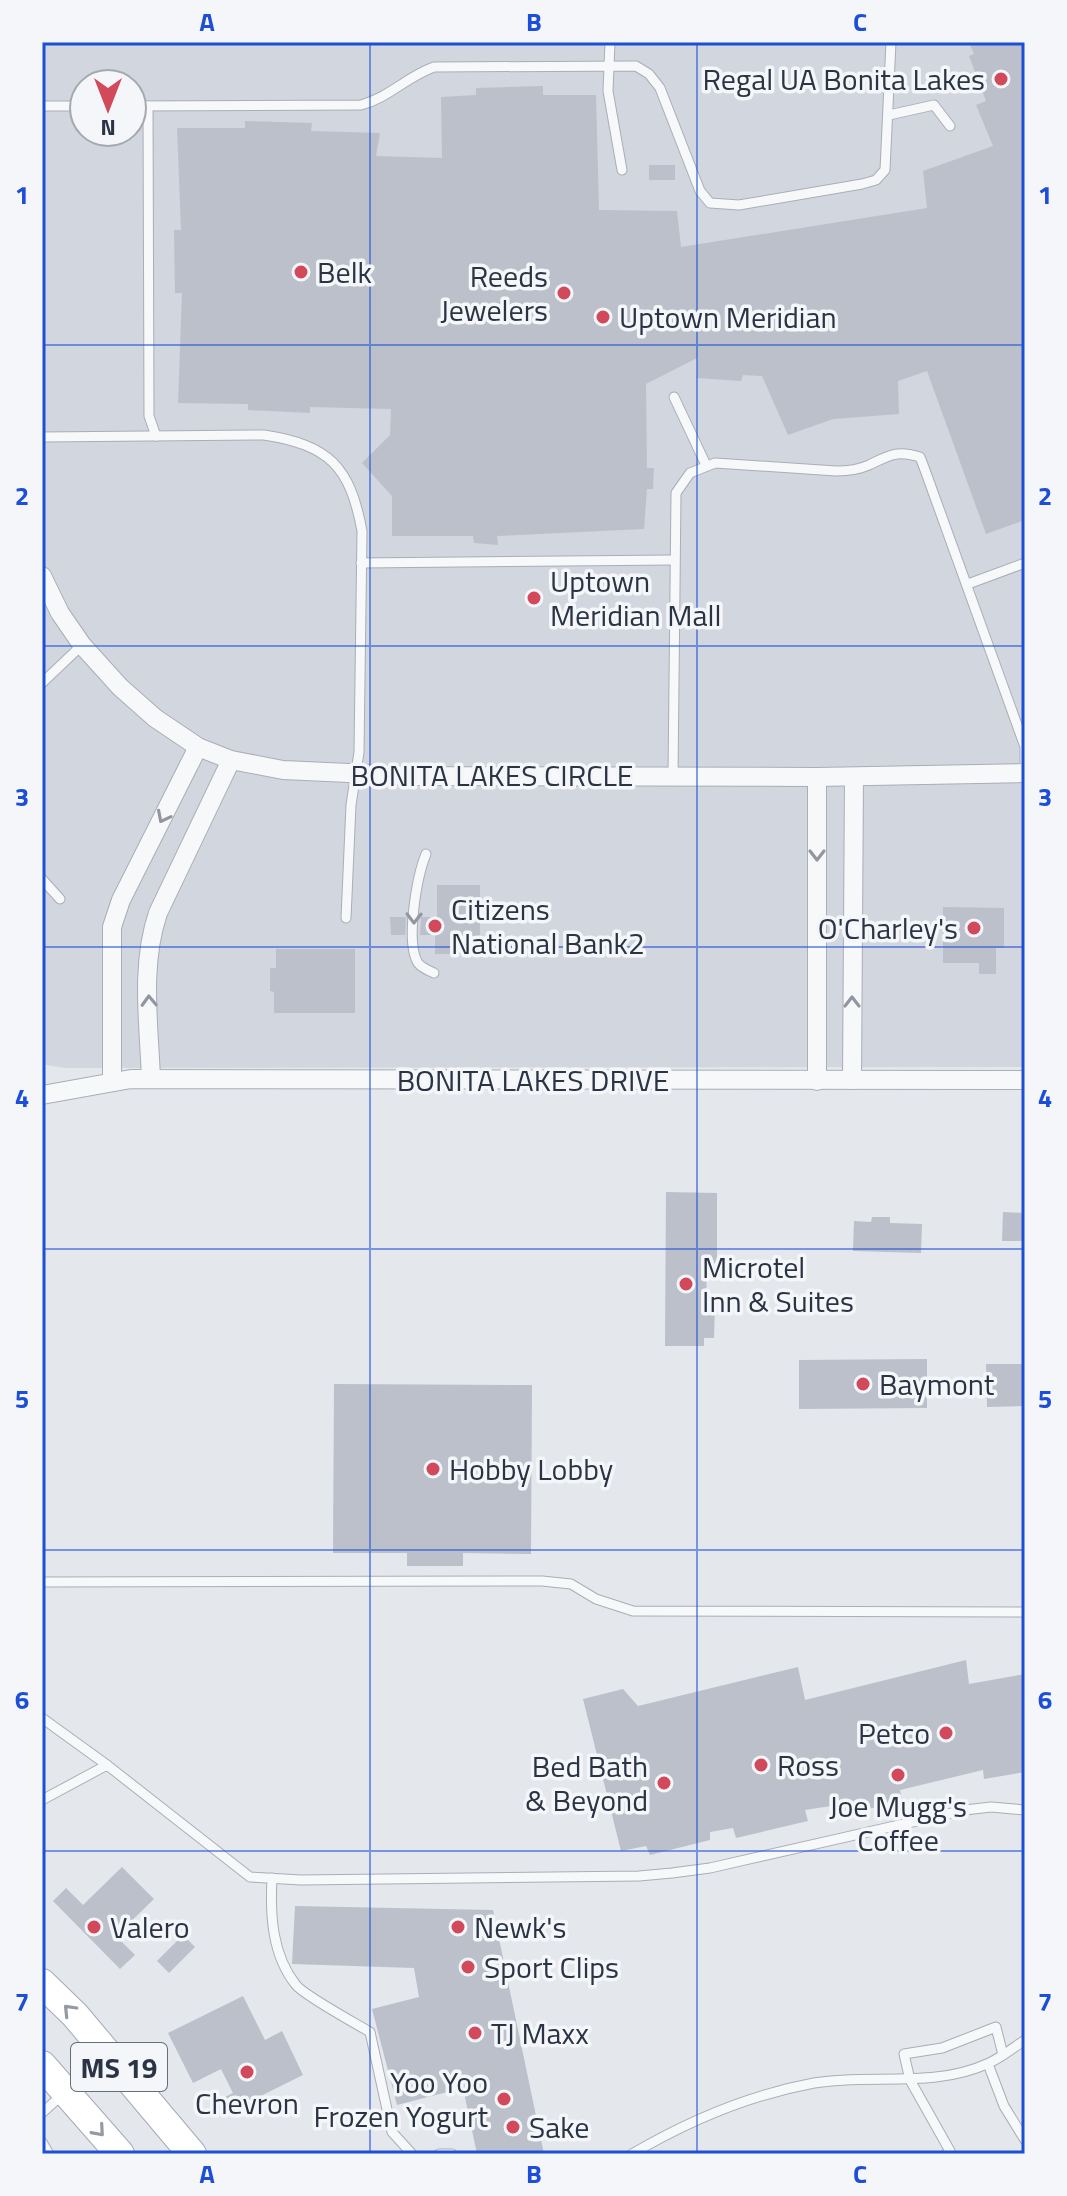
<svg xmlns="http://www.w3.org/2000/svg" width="1067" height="2196" viewBox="0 0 1067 2196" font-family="'Titillium Web',sans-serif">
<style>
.built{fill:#d2d6de;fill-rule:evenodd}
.building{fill:#bbc0ca}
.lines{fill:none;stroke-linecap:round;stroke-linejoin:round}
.service-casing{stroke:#a9aeb7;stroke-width:11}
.minor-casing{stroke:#a9aeb7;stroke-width:20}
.primary-casing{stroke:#a3abb8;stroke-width:30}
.service{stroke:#f7f8fa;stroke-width:9}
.minor{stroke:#f7f8fa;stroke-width:18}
.primary{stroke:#fff;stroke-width:28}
.oneway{stroke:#9196a0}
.oneway2{stroke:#959aa2}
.grid{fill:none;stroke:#1d4ed8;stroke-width:2;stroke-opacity:0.55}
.poi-dot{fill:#d1495b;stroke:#f4f6f9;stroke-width:3}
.labels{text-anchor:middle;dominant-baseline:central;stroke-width:7;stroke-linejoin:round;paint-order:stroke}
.shield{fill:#f4f6f9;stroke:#676e7b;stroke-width:2}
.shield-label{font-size:28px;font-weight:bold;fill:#2b3445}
.poi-label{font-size:30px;fill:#2b3445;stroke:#f4f6f9;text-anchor:start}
.street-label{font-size:30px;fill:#2b3445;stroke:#f4f6f9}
.neatline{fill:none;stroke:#1d4ed8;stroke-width:3}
.grid-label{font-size:26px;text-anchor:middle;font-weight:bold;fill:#1d4ed8}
</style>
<rect width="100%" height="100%" fill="#e4e7ec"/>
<path class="built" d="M42,42H1025V1067L65,1068L42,1064ZM84,84H132V132H84Z"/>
<g class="building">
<polygon points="969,42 1025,42 1025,520 986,534 927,371 898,381 899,414 833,419 788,435 762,376 743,375 741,381 697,378 697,358 646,384 647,468 654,468 653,489 647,489 644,529 497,536 498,545 474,543 473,536 392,536 392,496 362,463 390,435 391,409 310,407 310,413 248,410 248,404 178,403 182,293 175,293 174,230 181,230 177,128 245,128 245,121 312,123 311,131 380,133 376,156 442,158 441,97 476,95 476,88 543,86 543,95 596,95 599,210 677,211 681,247 927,208 923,171 993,146 976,105 986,101 969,56 974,54"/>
<rect x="649" y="165" width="26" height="15"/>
<polygon points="437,885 480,885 480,954 435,954 435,935 420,935 421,917 437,917"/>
<polygon points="943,907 1004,908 1004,948 996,948 996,974 979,974 979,963 943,963"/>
<polygon points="390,917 406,917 405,935 391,935"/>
<polygon points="276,949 355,949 355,1013 274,1013 274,992 270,991 270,968 276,968"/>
<polygon points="666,1192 717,1193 717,1264 707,1264 706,1304 715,1304 714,1338 704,1338 704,1346 665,1346"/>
<polygon points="1003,1212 1025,1213 1025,1241 1002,1241"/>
<polygon points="872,1217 890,1217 890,1223 922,1224 921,1253 853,1251 854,1221 871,1222"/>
<polygon points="927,1359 927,1408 799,1409 799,1360"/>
<polygon points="986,1364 1025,1364 1025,1406 987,1407"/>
<polygon points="334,1384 532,1385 531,1554 463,1553 463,1566 407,1566 407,1553 333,1553"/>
<polygon points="966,1660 969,1684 1025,1674 1025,1772 984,1779 983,1770 900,1790 902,1801 847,1814 844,1804 805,1810 808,1821 736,1838 733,1828 710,1832 710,1840 650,1855 646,1846 621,1851 583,1699 623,1689 638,1706 798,1667 805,1700"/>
<polygon points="122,1867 154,1899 116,1936 135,1955 120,1969 53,1901 66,1888 83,1905"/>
<polygon points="295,1906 493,1910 544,2154 477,2154 463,2088 397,2105 372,2009 419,1997 414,1968 292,1964"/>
<polygon points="183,1935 195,1947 169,1973 157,1961"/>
<polygon points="243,1996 265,2040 282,2031 303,2075 232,2110 225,2097 233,2093 221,2069 193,2083 168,2033"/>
</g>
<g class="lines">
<g class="service-casing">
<g id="service">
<polyline points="610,42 608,91 622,170"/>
<polyline points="42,106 84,106"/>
<path d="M132,106L361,105C390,97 406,77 434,67L636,66L649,74L660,88L700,191L710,203L739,205L862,184L876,180L885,170L891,42"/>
<polyline points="148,106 149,416 156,436"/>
<polyline points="889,115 934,105 950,126"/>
<polyline points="674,397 706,465"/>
<path d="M42,437L264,435C329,445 350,466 362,531L359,752L351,805L346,918"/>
<polyline points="361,563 674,560"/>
<polyline points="968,584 1025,563"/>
<polyline points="42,683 82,645"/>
<path d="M673,777L676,493L690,473L715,463L836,471C847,471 858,470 869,465C890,455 896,450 920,457L925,470L1025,747V762"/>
<path d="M426,854C417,876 405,942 418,963C422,968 427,970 434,973"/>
<polyline points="42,879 60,899"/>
<polyline points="42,1582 542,1581 571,1584 596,1599 633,1611 1025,1612"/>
<polyline points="42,1718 107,1765"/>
<polyline points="42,1800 107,1765 250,1877 301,1880 639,1876 672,1873 710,1868 965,1810 991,1807 1025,1810"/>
<path d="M272,1878C270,1915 272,1955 296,1985C305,1996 355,2023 370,2032L392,2132L412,2154"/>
<polyline points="988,2064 1004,2106 1025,2140"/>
<polyline points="42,2113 63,2094"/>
<polyline points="42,2142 49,2154"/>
<polyline points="439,2154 452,2154"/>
<path d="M632,2154C688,2121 749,2095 814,2083C872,2073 933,2089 989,2063C1002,2057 1013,2048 1025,2040"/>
<polyline points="946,2154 950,2151 910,2080 904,2054 942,2048 996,2027 1003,2055"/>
</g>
</g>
<g class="minor-casing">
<g id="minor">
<polyline points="42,576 60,613 82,645 120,687 155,718 198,747 231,760 283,770 415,776 817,777 1025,773"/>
<polyline points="817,777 817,1081"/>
<path d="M151,1079C149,1024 140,966 158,913L231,760"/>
<polyline points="852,1080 854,777"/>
<polyline points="112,1082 112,927 121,900 198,747"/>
<polyline points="42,1095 131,1079 1025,1080"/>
</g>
</g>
<g class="primary-casing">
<g id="primary">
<polyline points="42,1983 75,2015 192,2154"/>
<polyline points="42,2065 120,2154"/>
</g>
</g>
<use href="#service" class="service"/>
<use href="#minor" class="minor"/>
<use href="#primary" class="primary"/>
</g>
<defs><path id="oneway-chevron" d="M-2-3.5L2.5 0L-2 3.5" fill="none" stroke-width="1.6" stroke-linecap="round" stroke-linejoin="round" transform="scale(2)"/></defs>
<g class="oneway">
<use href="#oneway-chevron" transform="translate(163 817) rotate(117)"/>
<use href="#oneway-chevron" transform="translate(817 855) rotate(90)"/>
<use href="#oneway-chevron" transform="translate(414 918) rotate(91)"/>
<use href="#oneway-chevron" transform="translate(149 1001) rotate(-92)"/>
<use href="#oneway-chevron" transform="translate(852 1002) rotate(-90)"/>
</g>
<g class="oneway2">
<use href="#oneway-chevron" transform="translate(69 2010) rotate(-134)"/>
<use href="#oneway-chevron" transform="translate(99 2131) rotate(49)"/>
</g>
<path class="grid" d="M370,42V2154M697,42V2154M42,345H1025M42,646H1025M42,947H1025M42,1249H1025M42,1550H1025M42,1851H1025"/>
<g class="poi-dot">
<circle cx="1001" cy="79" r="8"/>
<circle cx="301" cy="272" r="8"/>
<circle cx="564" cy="293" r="8"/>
<circle cx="603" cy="317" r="8"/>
<circle cx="534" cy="598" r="8"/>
<circle cx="435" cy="926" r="8"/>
<circle cx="974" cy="928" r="8"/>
<circle cx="686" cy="1284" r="8"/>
<circle cx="863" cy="1384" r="8"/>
<circle cx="433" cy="1469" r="8"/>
<circle cx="946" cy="1733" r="8"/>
<circle cx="761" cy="1765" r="8"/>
<circle cx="898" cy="1775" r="8"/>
<circle cx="664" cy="1783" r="8"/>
<circle cx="94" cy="1927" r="8"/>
<circle cx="458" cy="1927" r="8"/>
<circle cx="468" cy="1967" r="8"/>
<circle cx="475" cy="2033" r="8"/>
<circle cx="247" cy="2072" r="8"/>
<circle cx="504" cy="2099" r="8"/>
<circle cx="513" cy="2127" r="8"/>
</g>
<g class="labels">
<rect class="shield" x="71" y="2043" width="96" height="48" rx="6"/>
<g class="shield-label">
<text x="119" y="2067">MS 19</text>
</g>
<g class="poi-label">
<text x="985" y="79" text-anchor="end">Regal UA Bonita Lakes</text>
<text x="317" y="272">Belk</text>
<text x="548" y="276" text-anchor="end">Reeds<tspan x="548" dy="34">Jewelers</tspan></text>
<text x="619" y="317">Uptown Meridian</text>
<text x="550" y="581">Uptown<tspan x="550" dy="34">Meridian Mall</tspan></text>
<text x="451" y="909">Citizens<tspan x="451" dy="34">National Bank2</tspan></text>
<text x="958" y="928" text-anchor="end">O'Charley's</text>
<text x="702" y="1267">Microtel<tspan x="702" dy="34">Inn &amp; Suites</tspan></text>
<text x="879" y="1384">Baymont</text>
<text x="449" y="1469">Hobby Lobby</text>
<text x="930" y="1733" text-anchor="end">Petco</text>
<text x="777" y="1765">Ross</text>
<text x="648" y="1766" text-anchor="end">Bed Bath<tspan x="648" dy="34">&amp; Beyond</tspan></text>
<text x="898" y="1806" text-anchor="middle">Joe Mugg's<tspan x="898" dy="34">Coffee</tspan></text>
<text x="110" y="1927">Valero</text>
<text x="474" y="1927">Newk's</text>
<text x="484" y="1967">Sport Clips</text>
<text x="491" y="2033">TJ Maxx</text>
<text x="488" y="2082" text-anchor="end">Yoo Yoo<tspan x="488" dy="34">Frozen Yogurt</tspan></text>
<text x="247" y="2103" text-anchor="middle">Chevron</text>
<text x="529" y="2127">Sake</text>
</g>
<g class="street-label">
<text x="492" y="775">BONITA LAKES CIRCLE</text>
<text x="533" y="1080">BONITA LAKES DRIVE</text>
</g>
</g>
<rect width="1067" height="2196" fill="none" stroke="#f4f6f9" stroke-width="88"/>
<g transform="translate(108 108) rotate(180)"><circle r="38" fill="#f4f6f9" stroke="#a4a8b1" stroke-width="2"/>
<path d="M0-6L14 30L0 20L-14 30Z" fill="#d1495b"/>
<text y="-12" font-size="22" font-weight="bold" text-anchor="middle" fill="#2b3445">N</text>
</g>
<rect x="44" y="44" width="979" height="2108" class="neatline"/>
<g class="grid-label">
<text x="207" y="31">A</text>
<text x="534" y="31">B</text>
<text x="860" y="31">C</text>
<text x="22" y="204">1</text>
<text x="1045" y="204">1</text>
<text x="22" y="505">2</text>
<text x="1045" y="505">2</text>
<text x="22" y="806">3</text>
<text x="1045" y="806">3</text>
<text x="22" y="1107">4</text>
<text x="1045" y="1107">4</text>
<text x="22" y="1408">5</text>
<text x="1045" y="1408">5</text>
<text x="22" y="1709">6</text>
<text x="1045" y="1709">6</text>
<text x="22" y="2011">7</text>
<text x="1045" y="2011">7</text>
<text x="207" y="2183">A</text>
<text x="534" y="2183">B</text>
<text x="860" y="2183">C</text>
</g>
</svg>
